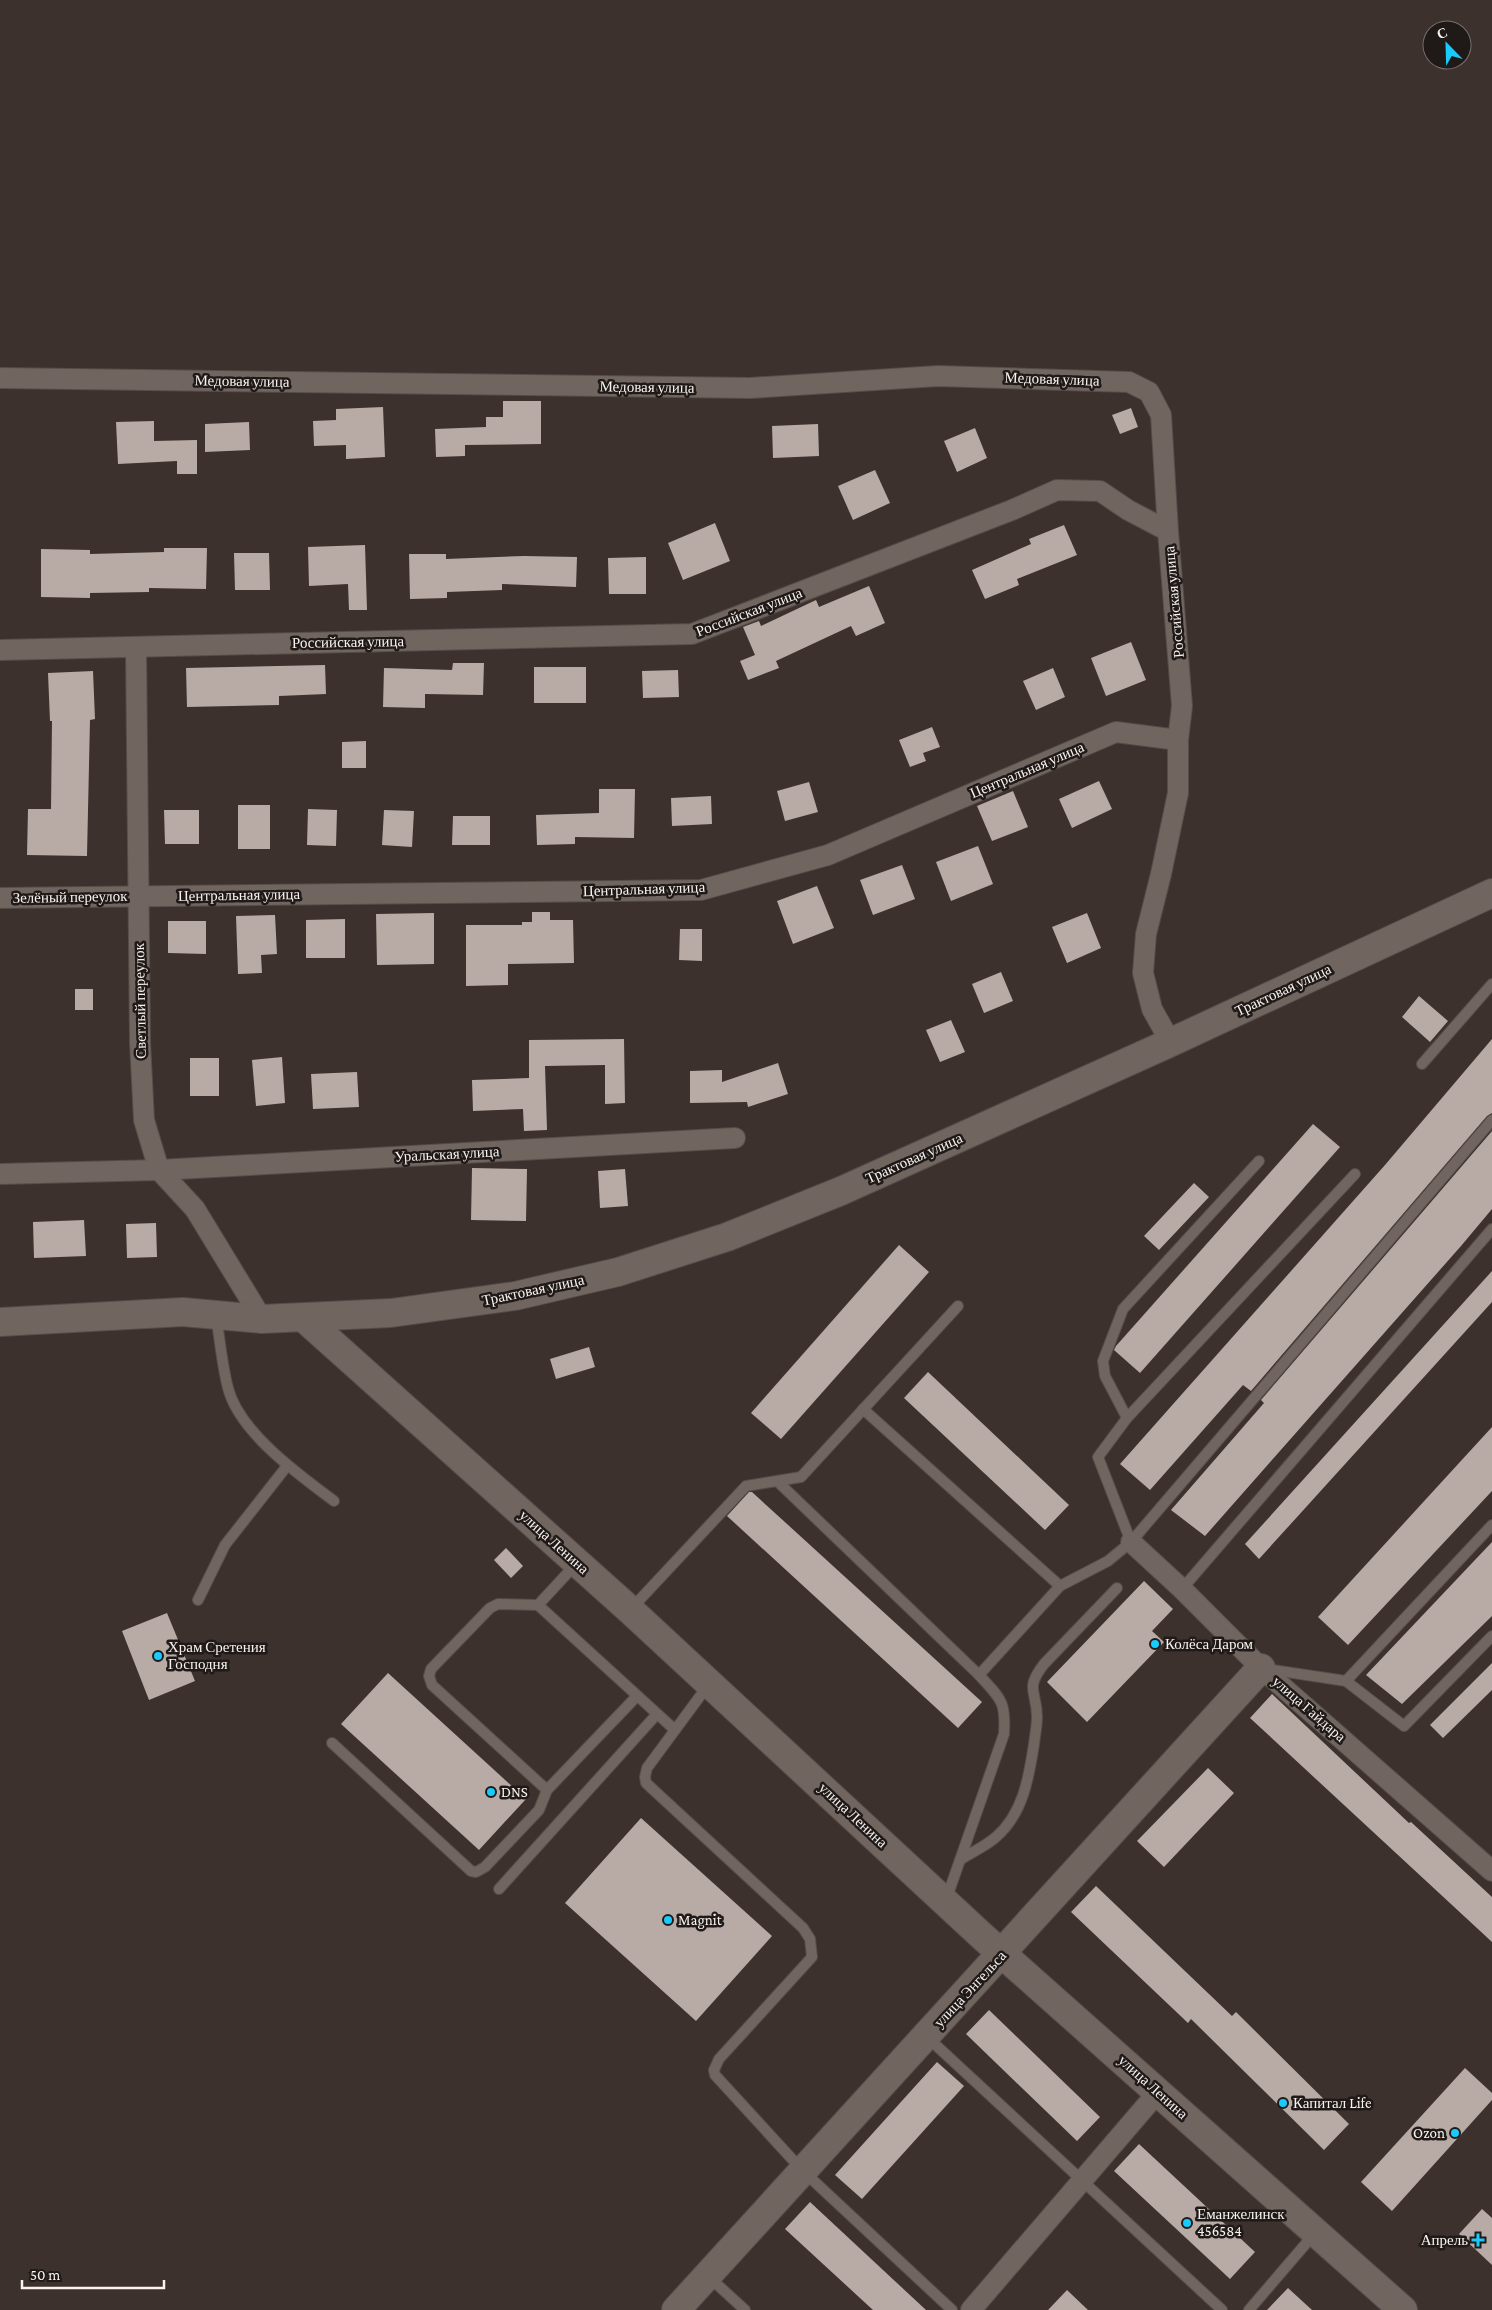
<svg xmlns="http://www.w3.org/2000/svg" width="1492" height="2310" viewBox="0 0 1492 2310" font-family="'Crimson Pro',serif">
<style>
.building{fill:#b8aba5}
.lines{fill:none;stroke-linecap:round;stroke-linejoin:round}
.lane-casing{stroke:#564d49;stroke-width:12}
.street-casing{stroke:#564d49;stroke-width:22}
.secondary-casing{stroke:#564d49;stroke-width:30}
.lane{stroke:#716560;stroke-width:10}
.street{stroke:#716560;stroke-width:20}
.secondary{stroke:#716560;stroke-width:28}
.poi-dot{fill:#19cafc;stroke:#1f1a18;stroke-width:2}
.labels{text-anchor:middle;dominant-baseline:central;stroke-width:5;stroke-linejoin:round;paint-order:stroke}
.street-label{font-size:15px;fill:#f9f2ef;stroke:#1f1a18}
.poi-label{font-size:15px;fill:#f9f2ef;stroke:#1f1a18;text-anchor:start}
</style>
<rect width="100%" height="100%" fill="#3c312d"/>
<g class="building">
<polygon points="503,401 541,401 541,444 465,445 465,456 436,457 435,429 486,427 486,417 503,417"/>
<polygon points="383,407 385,457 346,459 346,445 314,446 313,421 336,420 336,409"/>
<polygon points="1131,408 1138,427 1120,434 1112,415"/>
<polygon points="154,421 154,441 197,440 197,474 177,474 177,461 118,464 116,422"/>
<polygon points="249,422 250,450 205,452 205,424"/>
<polygon points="818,424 819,456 773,458 772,426"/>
<polygon points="975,428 987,458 957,472 944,441"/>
<polygon points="875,470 890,503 853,520 838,486"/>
<polygon points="715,523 730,561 683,580 668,543"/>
<polygon points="1064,525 1077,555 1017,579 1019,585 985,599 972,570 1031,544 1029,539"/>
<polygon points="365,545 367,610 349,610 348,584 309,586 308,547"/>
<polygon points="164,548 207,548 206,589 149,588 149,592 90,593 90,598 41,597 41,549 90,550 90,554 164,552"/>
<polygon points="234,553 269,553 270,590 235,590"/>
<polygon points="409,554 446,554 446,559 524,556 577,557 576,587 502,584 502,590 447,592 447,598 410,599"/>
<polygon points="646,557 646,594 609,594 608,558"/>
<polygon points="869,586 885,623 856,636 851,626 776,661 779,668 748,680 740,661 755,655 743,627 759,621 761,626 816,600 819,607"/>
<polygon points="1131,642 1146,680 1106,696 1091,658"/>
<polygon points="453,663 484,663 483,695 425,694 425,708 383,707 384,668 452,670"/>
<polygon points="325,665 326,694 279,696 279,705 187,707 186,668"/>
<rect x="534" y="667" width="52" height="36"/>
<polygon points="1053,668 1065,697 1036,710 1023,681"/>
<polygon points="678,670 679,697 643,698 642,671"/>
<polygon points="93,671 95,719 90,720 87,856 27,855 28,809 51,809 52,721 50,721 48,673"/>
<polygon points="932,727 940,747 923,753 926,761 910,767 899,740"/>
<polygon points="366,741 366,768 342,768 342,742"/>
<polygon points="1099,781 1112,809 1072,828 1059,799"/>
<polygon points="809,782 818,812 785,821 777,791"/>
<polygon points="599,789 635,789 634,838 575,837 575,844 537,845 536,815 599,813"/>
<polygon points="1013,791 1028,827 992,841 977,806"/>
<polygon points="711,796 712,824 672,826 671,798"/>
<rect x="238" y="805" width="32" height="44"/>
<polygon points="308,809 337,810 336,846 307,845"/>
<polygon points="164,810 199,810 199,844 165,844"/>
<polygon points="384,810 414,811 412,847 382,845"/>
<polygon points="453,816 490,816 490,845 452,845"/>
<polygon points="978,846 993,884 951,901 936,862"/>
<polygon points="902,865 915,899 873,915 860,880"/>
<polygon points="817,886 834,928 793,944 777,901"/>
<polygon points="532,912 550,912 550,920 573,920 574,963 508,964 508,985 466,986 466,925 522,925 522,922 532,922"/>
<polygon points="434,913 434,964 377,965 376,914"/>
<polygon points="1087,913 1101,948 1067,963 1052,927"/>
<polygon points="275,915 277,954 261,955 262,973 238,974 236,916"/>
<polygon points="345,919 345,958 306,958 306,920"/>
<polygon points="168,921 206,921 206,954 168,953"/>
<polygon points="680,929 702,929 702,961 679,960"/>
<polygon points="1001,972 1013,1001 984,1013 972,984"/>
<rect x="75" y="989" width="18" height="21"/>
<polygon points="1419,996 1448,1021 1430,1042 1402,1017"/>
<polygon points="951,1020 965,1052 940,1062 926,1030"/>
<polygon points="624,1039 625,1103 605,1104 605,1065 545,1066 547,1130 524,1131 523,1109 473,1111 472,1080 529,1078 529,1040"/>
<polygon points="1492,1039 1492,1113 1487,1116 1251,1391 1243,1385 1150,1490 1120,1464 1385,1165"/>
<polygon points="282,1057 285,1103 256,1106 252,1060"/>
<rect x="190" y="1058" width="29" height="38"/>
<polygon points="778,1063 788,1094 748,1107 747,1102 690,1103 690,1071 722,1070 722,1082"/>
<polygon points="357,1072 359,1107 313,1109 311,1074"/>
<polygon points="1313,1124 1340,1147 1140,1373 1114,1350 1116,1346"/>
<polygon points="1492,1131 1492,1209 1461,1246 1205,1536 1171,1510 1264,1403 1261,1400"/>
<polygon points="472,1168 527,1169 526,1221 471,1220"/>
<polygon points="625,1169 628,1206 600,1208 598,1171"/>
<polygon points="1194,1183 1209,1197 1159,1250 1144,1236"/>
<polygon points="84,1220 86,1256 34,1258 33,1222"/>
<polygon points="156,1223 157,1257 127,1258 126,1224"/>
<polygon points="899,1245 929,1272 781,1439 751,1413"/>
<polygon points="1492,1271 1492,1302 1259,1559 1245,1544"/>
<polygon points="589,1347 595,1367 556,1379 550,1359"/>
<polygon points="928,1372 1069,1505 1045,1530 904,1398"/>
<polygon points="1492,1427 1492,1491 1348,1645 1318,1617"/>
<polygon points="749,1492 752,1492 982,1702 958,1728 727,1516"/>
<polygon points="1492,1542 1492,1616 1402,1704 1366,1675"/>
<polygon points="506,1548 523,1566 511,1578 494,1560"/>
<polygon points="1144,1581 1173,1609 1152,1631 1164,1642 1087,1722 1047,1682"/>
<polygon points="167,1613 195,1681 149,1700 122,1631"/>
<polygon points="1492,1663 1492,1690 1443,1738 1430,1725"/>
<polygon points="388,1673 526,1799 479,1850 341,1724"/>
<polygon points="1272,1694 1409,1823 1411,1822 1492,1897 1492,1942 1250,1718"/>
<polygon points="1208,1768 1234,1793 1164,1867 1137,1841"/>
<polygon points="641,1818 772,1936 696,2021 565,1903"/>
<polygon points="1096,1886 1232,2016 1236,2012 1349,2124 1324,2150 1191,2019 1188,2023 1071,1912"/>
<polygon points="989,2010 1100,2117 1077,2141 966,2034"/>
<polygon points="937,2062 964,2086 862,2199 835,2175"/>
<polygon points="1465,2068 1492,2093 1492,2100 1392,2211 1361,2182"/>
<polygon points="1139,2144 1255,2252 1230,2279 1114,2171"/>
<polygon points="810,2202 926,2310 873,2310 785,2229"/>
<polygon points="1482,2209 1492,2218 1492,2265 1459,2234"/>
<polygon points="1288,2288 1312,2310 1267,2310"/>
<polygon points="1067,2290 1088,2310 1048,2310"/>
</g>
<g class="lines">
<g class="lane-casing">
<g id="lane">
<polyline points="1422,1064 1492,984"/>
<path d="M216,1316C220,1340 222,1365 228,1388C239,1432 299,1475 334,1501"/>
<polyline points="863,1409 1060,1586 979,1675"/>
<polyline points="1127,1418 1105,1376 1103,1361 1123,1309 1259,1161"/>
<path d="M777,1481L979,1675C1001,1699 1006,1701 1004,1734L946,1900"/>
<polyline points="1131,1542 1098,1457 1127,1418 1355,1174"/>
<polyline points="1060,1586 1108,1561 1131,1542 1492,1120"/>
<polyline points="1182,1589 1492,1229"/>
<polyline points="198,1600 225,1545 287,1466"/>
<polyline points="538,1605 576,1564"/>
<polyline points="631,1609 746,1486 801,1477 958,1306"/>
<polyline points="1267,1669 1346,1681 1404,1726 1492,1636"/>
<polyline points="1346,1681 1492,1525"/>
<polyline points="709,1684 647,1768 645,1777 646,1783 803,1928 810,1939 812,1957 719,2059 714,2070 715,2075 803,2171 952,2310"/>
<polyline points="637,1696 547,1790 432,1685 429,1676 431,1669 490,1608 498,1604 538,1605 675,1730"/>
<polyline points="332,1743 471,1871 476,1872 485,1867 539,1810 547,1790"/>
<path d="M960,1860C972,1852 986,1846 996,1837C1023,1814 1029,1777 1034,1744C1035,1735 1037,1726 1037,1717C1037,1690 1024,1690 1044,1664L1117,1588"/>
<polyline points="499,1889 657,1714"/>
<polyline points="926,2036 1222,2310"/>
<polyline points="709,2277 745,2310"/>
<polyline points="1249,2310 1315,2233"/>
</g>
</g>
<g class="street-casing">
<g id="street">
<polyline points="0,378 750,388 938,376 1129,382 1149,392 1161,415 1168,531"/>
<polyline points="136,647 140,1042 144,1120 159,1170 195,1209 262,1319"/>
<polyline points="0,650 692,634 1012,510 1057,490 1100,491 1128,510 1168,531 1182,706 1178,740 1178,793 1161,874 1146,934 1143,973 1152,1009 1171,1043"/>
<polyline points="0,898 701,890 828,855 1116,732 1178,740"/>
<polyline points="0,1174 159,1170 735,1138"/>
<polyline points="1131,1542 1182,1589 1261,1668 1492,1871"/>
<polyline points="971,2310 1158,2092"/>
</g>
</g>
<g class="secondary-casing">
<g id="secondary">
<polyline points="304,1318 630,1610 983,1937 1403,2310"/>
<polyline points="0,1322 183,1312 262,1319 391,1313 515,1296 618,1272 727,1237 841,1191 1165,1045 1492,893"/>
<polyline points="676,2310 1261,1668"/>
</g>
</g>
<use href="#lane" class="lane"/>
<use href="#street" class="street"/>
<use href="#secondary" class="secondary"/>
</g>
<g class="poi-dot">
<circle cx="1155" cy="1644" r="5"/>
<circle cx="158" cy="1656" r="5"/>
<circle cx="491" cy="1792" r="5"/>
<circle cx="668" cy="1920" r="5"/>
<circle cx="1283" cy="2103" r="5"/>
<circle cx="1455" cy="2133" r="5"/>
<circle cx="1187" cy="2223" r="5"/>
<path d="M1475.5 2232.5h5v5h5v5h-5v5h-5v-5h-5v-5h5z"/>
</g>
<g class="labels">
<g class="street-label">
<text transform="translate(1052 379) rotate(2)">Медовая улица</text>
<text transform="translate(242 381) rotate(1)">Медовая улица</text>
<text transform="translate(647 387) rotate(1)">Медовая улица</text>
<text transform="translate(1174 602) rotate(-95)">Российская улица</text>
<text transform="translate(749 612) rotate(-21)">Российская улица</text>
<text transform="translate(348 642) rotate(-1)">Российская улица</text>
<text transform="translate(1027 770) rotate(-23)">Центральная улица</text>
<text transform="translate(644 889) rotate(-2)">Центральная улица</text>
<text transform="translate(239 895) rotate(-1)">Центральная улица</text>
<text transform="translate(70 897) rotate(-1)">Зелёный переулок</text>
<text transform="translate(1283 990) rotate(-25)">Трактовая улица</text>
<text transform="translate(140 1001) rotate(-91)">Светлый переулок</text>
<text transform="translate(447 1154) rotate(-3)">Уральская улица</text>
<text transform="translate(914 1158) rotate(-24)">Трактовая улица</text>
<text transform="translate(533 1290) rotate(-12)">Трактовая улица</text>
<text transform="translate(554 1542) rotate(42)">улица Ленина</text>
<text transform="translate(1309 1709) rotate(41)">улица Гайдара</text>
<text transform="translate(853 1815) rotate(43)">улица Ленина</text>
<text transform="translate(970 1989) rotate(-47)">улица Энгельса</text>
<text transform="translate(1153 2087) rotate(42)">улица Ленина</text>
</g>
<g class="poi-label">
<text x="1165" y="1644">Колёса Даром</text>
<text x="168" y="1647">Храм Сретения<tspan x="168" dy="17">Господня</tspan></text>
<text x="501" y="1792">DNS</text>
<text x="678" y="1920">Magnit</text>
<text x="1293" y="2103">Капитал Life</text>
<text x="1445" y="2133" text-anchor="end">Ozon</text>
<text x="1197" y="2214">Еманжелинск<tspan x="1197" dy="17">456584</tspan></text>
<text x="1468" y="2240" text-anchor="end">Апрель</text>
</g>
</g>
<g transform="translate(1447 45) rotate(337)"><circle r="24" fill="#1f1a18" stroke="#76706e"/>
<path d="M0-4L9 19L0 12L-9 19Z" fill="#19cafc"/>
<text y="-8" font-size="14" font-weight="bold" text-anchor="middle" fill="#f9f2ef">С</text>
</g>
<path d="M22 2280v8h142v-8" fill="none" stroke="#f9f2ef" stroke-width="2.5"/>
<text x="30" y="2280" font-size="15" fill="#f9f2ef" stroke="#1f1a18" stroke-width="4" paint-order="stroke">50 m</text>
</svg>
